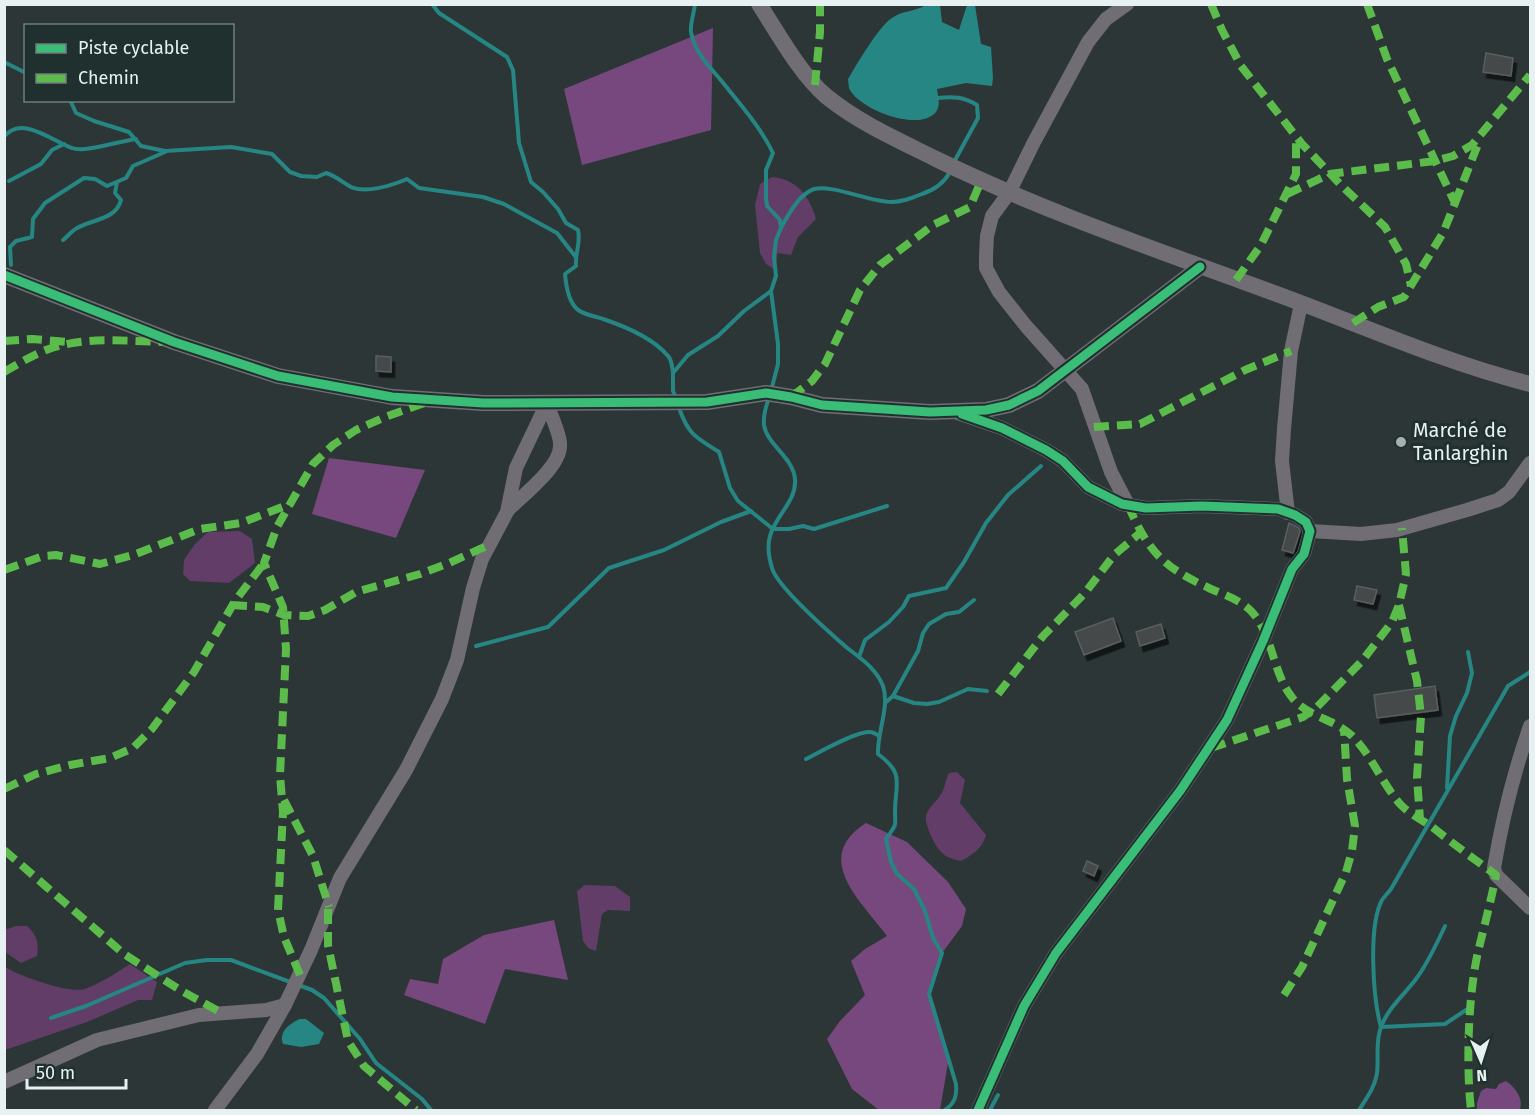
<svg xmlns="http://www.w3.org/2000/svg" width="1535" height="1115" viewBox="0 0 1535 1115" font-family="'Fira Sans',sans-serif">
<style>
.green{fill:#613d67}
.forest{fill:#76487e}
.water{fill:#268683}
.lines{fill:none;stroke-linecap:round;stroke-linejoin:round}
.stream{stroke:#268683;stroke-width:4}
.building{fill:#444a4a;stroke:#585f5f;stroke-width:1.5;filter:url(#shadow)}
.minor{stroke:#716d74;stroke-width:14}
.tertiary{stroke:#716d74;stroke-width:16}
.quiet{stroke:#5cbc4b;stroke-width:8;stroke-dasharray:15 8;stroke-linecap:butt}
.cycleway-casing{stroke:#1f302f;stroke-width:13}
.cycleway{stroke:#3abd76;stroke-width:9}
.poi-dot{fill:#a6b0b0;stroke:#1f302f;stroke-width:2}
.labels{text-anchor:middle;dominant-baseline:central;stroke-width:6;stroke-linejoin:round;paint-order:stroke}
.poi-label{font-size:20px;fill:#e7f1f1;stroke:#1f302f;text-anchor:start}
</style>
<defs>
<filter id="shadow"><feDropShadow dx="3.5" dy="5.5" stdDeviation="0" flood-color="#0009"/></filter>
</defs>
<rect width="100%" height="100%" fill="#2d3636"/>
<g class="green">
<path d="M772,177C797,179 810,197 816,219L798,237L791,255L778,253L775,270L766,264L760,253L755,205L760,184Z"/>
<polygon points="240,531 252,539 255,563 229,583 190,581 183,574 184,560 195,544 208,532"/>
<path d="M957,772L965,780L960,803L986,835C983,848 972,855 961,861C942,858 936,848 929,831C927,824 924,820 927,813C930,806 937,801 941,794C945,789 945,780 949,773Z"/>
<polygon points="585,885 615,886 630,897 630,911 608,910 602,914 596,951 588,948 583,941 577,891"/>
<path d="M16,926H27C37,935 39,943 37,956L21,963L5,952V930Z"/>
<path d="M130,964L157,982L152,1000H138L87,1022L5,1050V967C19,976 70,994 85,989C101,983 116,973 130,964Z"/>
</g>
<g class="forest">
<polygon points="713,28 711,130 582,165 564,89"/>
<polygon points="329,458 425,470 396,538 312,514"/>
<path d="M866,823L907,842L948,882L966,909L962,926L942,953L929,994L949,1057L940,1110H879L852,1089L827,1039L840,1021L865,995L851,961L865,949L887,936C861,901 811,858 866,823Z"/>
<polygon points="554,920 568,980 505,969 485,1024 404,995 410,979 438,984 443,959 484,935"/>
<path d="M1506,1081C1515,1087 1524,1099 1520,1110H1477V1103L1481,1091L1486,1088L1496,1089L1499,1084Z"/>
</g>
<g class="water">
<path d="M926,5H940L942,22L959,30L967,5H975L981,44L991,47L993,78L992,86L966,83L937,89C938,97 941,105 936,112C919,133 858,109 849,88C849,87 848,80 848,79C857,64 879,26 892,18C903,10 915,12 926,5Z"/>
<path d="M300,1019H306L324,1033L319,1044L301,1047L283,1044C278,1032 290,1023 300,1019Z"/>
</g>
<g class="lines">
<g class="stream">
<path d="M432,4L439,13L507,57L513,70L519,143L531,182L543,192L558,209L566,223L578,230C581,243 575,252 576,266L565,274C566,286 568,301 577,309C583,315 595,316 603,319C624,326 653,338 668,356C672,360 672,367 673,373"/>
<polyline points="4,62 26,73"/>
<path d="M938,98C953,96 964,97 977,105L978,118L954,162"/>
<path d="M70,100L76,113L94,121L129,132L141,146L165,151L231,147L272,154L290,172L301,176L317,177L326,173C336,176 342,182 351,187C366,194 393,185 407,179L419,188L483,197L504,204L557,233L575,256"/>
<path d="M4,137C22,114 53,142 72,148C85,153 119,141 136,139"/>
<polyline points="9,181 41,164 52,150 64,144"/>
<path d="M781,228C788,215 799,194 814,189C831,184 870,202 891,202C902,202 912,198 922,194C934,190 944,183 950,172"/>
<path d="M63,240C67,237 70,233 74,230C89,219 116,221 121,200L115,193L117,182"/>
<polyline points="11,265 10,247 16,241 32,237 33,219 45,203 84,178 95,179 107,186 126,178 133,166 165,152"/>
<polyline points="771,391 778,364 778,344 771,291"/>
<path d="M676,398L673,391V373L688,355L718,336L744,311L771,291L776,276L774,257L776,240L781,228L780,220L767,206L766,198V170L773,153C761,128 741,105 724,84C711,68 695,54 691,32C690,24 694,13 695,4"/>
<path d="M769,398C766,406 763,416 764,425C767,445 793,457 795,479C797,501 775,516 770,536C767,546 769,558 772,568C777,587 829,632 846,647C860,658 876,668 883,686C890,707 877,732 878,754C904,773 896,782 895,809C895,827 898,822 886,839L891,862L897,874L914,889L925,911L933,938L942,953L929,994L956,1084C957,1096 955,1103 945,1110"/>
<path d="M679,408C689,436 696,437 719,452L730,488L738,501L773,529H789L803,526L814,529L887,506"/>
<polyline points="476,646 548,627 609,568 664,550 721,522 751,511"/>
<polyline points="859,657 865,640 889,622 903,607 909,596 946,588 964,562 986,523 1008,495 1041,466"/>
<polyline points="893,696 914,703 927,704 939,702 968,689 987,691"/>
<polyline points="885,703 893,696 918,651 923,633 929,624 946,614 959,612 974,600"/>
<path d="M806,759C820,752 856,731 870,732C873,732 876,734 879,736"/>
<polyline points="1447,788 1450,736 1456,716 1467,693 1472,673 1468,652"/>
<path d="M1466,1010L1445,1024L1381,1027C1373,999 1368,926 1382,900C1384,897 1388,893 1391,889L1508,686L1530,672"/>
<polyline points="51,1018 86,1006 185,963 207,960 231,960 312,990 324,998 360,1039 376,1063 422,1099 431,1110"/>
<polyline points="990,1110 998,1095"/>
<path d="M1359,1110C1366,1099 1375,1087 1377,1073C1379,1058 1375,1042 1381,1027C1388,1008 1404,995 1416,979C1428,963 1436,945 1445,926"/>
</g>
</g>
<g class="building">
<polygon points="1486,53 1513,58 1511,76 1483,72"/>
<polygon points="376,356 391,357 391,372 376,371"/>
<polygon points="1289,523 1299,528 1300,532 1293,553 1282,550"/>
<polygon points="1357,586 1377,590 1373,604 1354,600"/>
<polygon points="1113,618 1121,641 1084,655 1075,632"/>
<polygon points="1161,624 1165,638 1140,646 1136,632"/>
<polygon points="1435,686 1438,710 1377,718 1374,695"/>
<polygon points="1087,861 1098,866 1094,876 1083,871"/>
</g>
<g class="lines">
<g class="minor">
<polyline points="1127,4 1106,19 1088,42 1034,142 1009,193 992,216 987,236 986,255 986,268 999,292 1026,326 1082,389 1111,472 1128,505"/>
<polyline points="958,413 1002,428 1046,450 1063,461 1088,487 1122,504 1146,508 1202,506 1278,509 1295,515 1306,522 1310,531 1304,554 1292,569 1263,641 1227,720 1180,791 1056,953 1024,1006 978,1110"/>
<path d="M508,510C523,495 562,466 560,444C560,433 550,414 547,403"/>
<polyline points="1288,513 1282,461 1284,429 1291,351 1301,304"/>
<polyline points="1310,531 1361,534 1397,530 1467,510 1498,500 1509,492 1530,463"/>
<path d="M1530,726C1514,772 1502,820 1494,868L1496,875L1530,908"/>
<polyline points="4,1082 97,1040 199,1015 266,1010 285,1005"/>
<polyline points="215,1110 257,1054 285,1005 311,950 340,878 406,770 442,699 457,660 473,588 482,559 507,512 516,468 547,403"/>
</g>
<g class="tertiary">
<path d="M759,4C777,32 801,75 826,96C859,123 898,140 936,159C1045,212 1160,251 1274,293C1359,324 1443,362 1530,384"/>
<polyline points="4,275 174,342 278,376 392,397 483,403 707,402 766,393 791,397 822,405 930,412 986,410 1009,405 1038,391 1200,267"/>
</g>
<g class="quiet">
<polyline points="1211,4 1222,30 1241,66 1302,144 1342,186 1385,227 1406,264 1411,286"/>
<polyline points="815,85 820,32 820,4"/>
<polyline points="1287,194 1330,174 1435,161 1453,156 1472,145 1530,75"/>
<polyline points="1455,203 1480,139"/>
<polyline points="1236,280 1261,245 1296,174 1296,136"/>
<polyline points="1353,323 1378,307 1404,297 1443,233 1455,203 1387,59 1367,4"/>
<polyline points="4,341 32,339 67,342"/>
<path d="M4,372C18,364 31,356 46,350C83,336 125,341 163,342"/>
<polyline points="791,397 812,381 825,364 860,290 880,265 933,225 970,207 981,181"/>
<polyline points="1094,427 1140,424 1245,370 1291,351"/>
<path d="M1128,505C1149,553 1163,567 1211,589C1225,595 1240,600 1251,611C1273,634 1272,671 1291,696C1306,717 1333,718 1351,735C1372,755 1382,784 1401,805C1409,813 1421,820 1431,826C1452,843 1474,859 1496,875C1491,901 1484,927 1478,952C1468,996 1466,1066 1471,1110"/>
<polyline points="4,570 43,556 56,555 100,564 133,555 200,529 241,523 290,504"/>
<polyline points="232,605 263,607 284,615 308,616 325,610 356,592 420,574 449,563 489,545"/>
<polyline points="1399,605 1417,681 1421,716 1417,778 1420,819"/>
<polyline points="998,694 1043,636 1085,593 1114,555 1140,533"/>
<polyline points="1211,748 1303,717 1317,707 1362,661 1392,622 1399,605 1406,574 1402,528"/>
<polyline points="4,789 36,774 70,765 110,758 133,748 152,729 194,672 235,601 264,563"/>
<polyline points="284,800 313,856 329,907"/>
<polyline points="4,850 124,954 180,990 222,1013"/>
<polyline points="328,909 328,945 348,1041 364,1066 416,1110"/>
<polyline points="300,975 284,937 278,910 283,812 280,775 286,649 283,607 264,563 277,527 313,464 333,445 356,430 385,417 424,403"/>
<polyline points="1284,995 1302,967 1346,872 1352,851 1355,826 1347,779 1344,729"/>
</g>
<g class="cycleway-casing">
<g id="cycleway">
<polyline points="4,275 174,342 278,376 392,397 483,403 707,402 766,393 791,397 822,405 930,412 986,410 1009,405 1038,391 1200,267"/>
<polyline points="962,414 1002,428 1046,450 1063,461 1088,487 1122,504 1146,508 1202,506 1278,509 1295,515 1306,522 1310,531 1304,554 1292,569 1263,641 1227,720 1180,791 1056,953 1024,1006 978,1110"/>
</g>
</g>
<use href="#cycleway" class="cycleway"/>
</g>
<circle class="poi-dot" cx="1401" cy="442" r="6"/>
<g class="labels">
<g class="poi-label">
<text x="1413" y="430">Marché de<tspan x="1413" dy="23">Tanlarghin</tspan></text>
</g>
</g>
<rect width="1535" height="1115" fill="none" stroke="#e7f1f1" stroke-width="12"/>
<rect x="24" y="24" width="210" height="78" fill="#1f302f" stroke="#6f7d7d" stroke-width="1.5"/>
<rect x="36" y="44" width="30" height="9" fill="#3abd76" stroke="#6f7d7d" stroke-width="1.5"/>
<text x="78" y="54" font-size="18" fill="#e7f1f1">Piste cyclable</text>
<rect x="36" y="74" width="30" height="9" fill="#5cbc4b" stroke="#6f7d7d" stroke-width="1.5"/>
<text x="78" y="84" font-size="18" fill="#e7f1f1">Chemin</text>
<g transform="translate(1481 1061) rotate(177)" stroke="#1f302f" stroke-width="4.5" paint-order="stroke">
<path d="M0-4.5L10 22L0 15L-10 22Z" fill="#e7f1f1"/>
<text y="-9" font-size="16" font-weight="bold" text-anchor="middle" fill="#e7f1f1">N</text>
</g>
<path d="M27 1079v9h99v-9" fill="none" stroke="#e7f1f1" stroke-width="3"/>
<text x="36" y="1079" font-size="18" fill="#e7f1f1" stroke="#1f302f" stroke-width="4.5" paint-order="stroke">50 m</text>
</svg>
